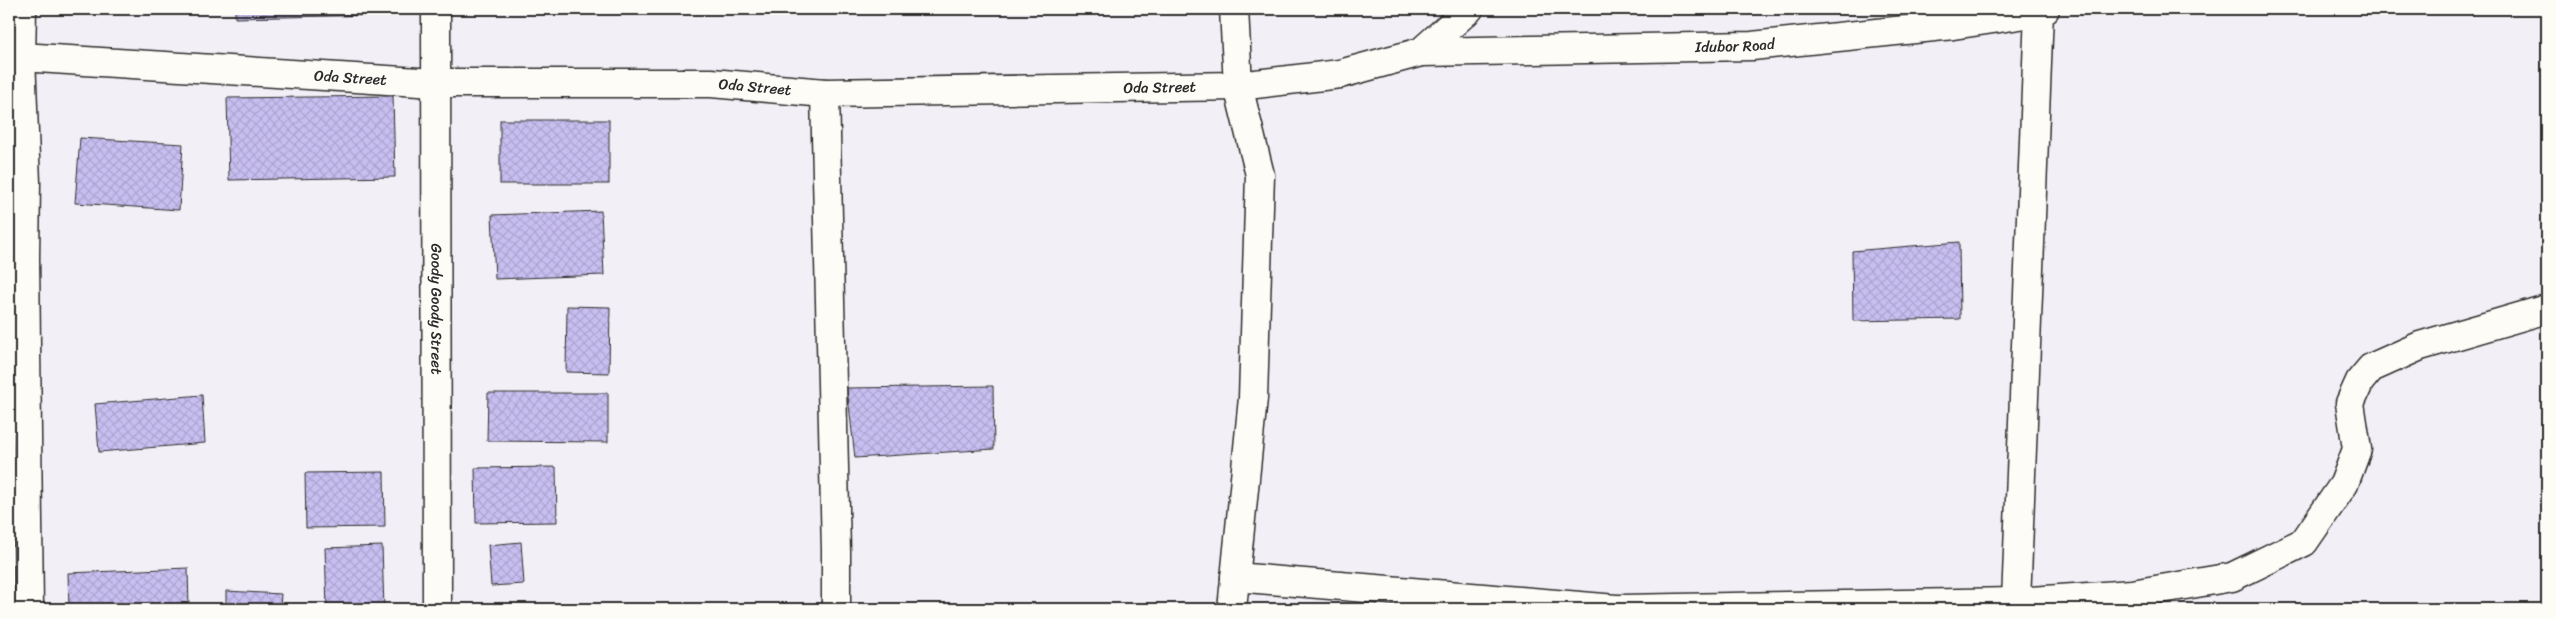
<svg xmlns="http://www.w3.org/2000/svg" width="2556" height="618" viewBox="0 0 2556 618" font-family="Sriracha,sans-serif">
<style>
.building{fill:url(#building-cross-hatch);stroke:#2b2b2b}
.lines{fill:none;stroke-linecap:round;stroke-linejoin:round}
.minor-casing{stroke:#2b2b2b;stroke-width:31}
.minor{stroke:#fdfcf7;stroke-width:28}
.labels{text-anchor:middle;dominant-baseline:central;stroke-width:5;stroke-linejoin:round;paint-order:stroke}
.street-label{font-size:15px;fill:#2b2b2b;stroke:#fdfcf7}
</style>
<defs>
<pattern id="building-cross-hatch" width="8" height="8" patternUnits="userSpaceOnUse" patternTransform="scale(1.25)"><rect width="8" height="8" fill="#c8bff1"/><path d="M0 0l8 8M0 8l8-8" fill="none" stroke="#aca4cf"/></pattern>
</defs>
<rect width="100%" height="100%" fill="#f2f0f6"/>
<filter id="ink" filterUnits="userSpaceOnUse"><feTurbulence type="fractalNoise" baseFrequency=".02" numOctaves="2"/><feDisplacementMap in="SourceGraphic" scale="10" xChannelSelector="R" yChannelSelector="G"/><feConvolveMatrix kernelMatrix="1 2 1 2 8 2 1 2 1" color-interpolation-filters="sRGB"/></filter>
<g filter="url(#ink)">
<g class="building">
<polygon points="235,9 380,9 380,15 235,18"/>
<polygon points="393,96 395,177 229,180 227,98"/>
<rect x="500" y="120" width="109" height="64"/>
<polygon points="80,138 183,144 179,210 75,203"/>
<polygon points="601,211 604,275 495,279 492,215"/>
<polygon points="1959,242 1960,319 1853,321 1852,251"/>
<polygon points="567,306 610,307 609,373 566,372"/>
<polygon points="993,386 994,449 855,458 847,388"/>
<polygon points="488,393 608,393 608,442 487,441"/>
<polygon points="202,395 205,443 99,452 95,404"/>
<polygon points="556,467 557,522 476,523 475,468"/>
<polygon points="384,472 385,527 306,528 305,473"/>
<polygon points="521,542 524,584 491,586 488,545"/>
<polygon points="382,546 384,609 327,609 325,548"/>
<polygon points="188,568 189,609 69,609 68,573"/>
<polygon points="226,591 281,594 280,609 226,609"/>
</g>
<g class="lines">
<g class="minor-casing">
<g id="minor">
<polyline points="22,9 21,57 26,183 25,258 29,609"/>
<path id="s1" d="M436,9L437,609"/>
<path id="s2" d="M1421,52L1752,46L1953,25L2039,12L2045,9"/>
<path id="s3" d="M21,57L435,83H711L825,93L1238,86L1340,74L1421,52L1469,9"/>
<polyline points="825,93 836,551 836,609"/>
<polyline points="1235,577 1616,609"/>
<polyline points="2016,602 2039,12"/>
<polyline points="1232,609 1253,398 1260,175 1238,86 1234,9"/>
<polyline points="1621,609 2016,602 2132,594 2232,577 2304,542 2344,484 2357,449 2350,403 2360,381 2371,368 2420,346 2547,309"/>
</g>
</g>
<use href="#minor" class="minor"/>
</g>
</g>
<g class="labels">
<g class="street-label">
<text stroke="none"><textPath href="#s2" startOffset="314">Idubor Road</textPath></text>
<text stroke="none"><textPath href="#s3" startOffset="330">Oda Street</textPath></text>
<text stroke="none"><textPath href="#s3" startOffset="735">Oda Street</textPath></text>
<text stroke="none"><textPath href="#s3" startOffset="1140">Oda Street</textPath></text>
<text stroke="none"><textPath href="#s1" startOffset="300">Goody Goody Street</textPath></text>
</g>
</g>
<rect width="2556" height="618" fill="none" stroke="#fdfcf7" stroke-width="30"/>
<rect x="15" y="15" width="2526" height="588" fill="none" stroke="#2b2b2b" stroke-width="2" filter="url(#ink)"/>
</svg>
